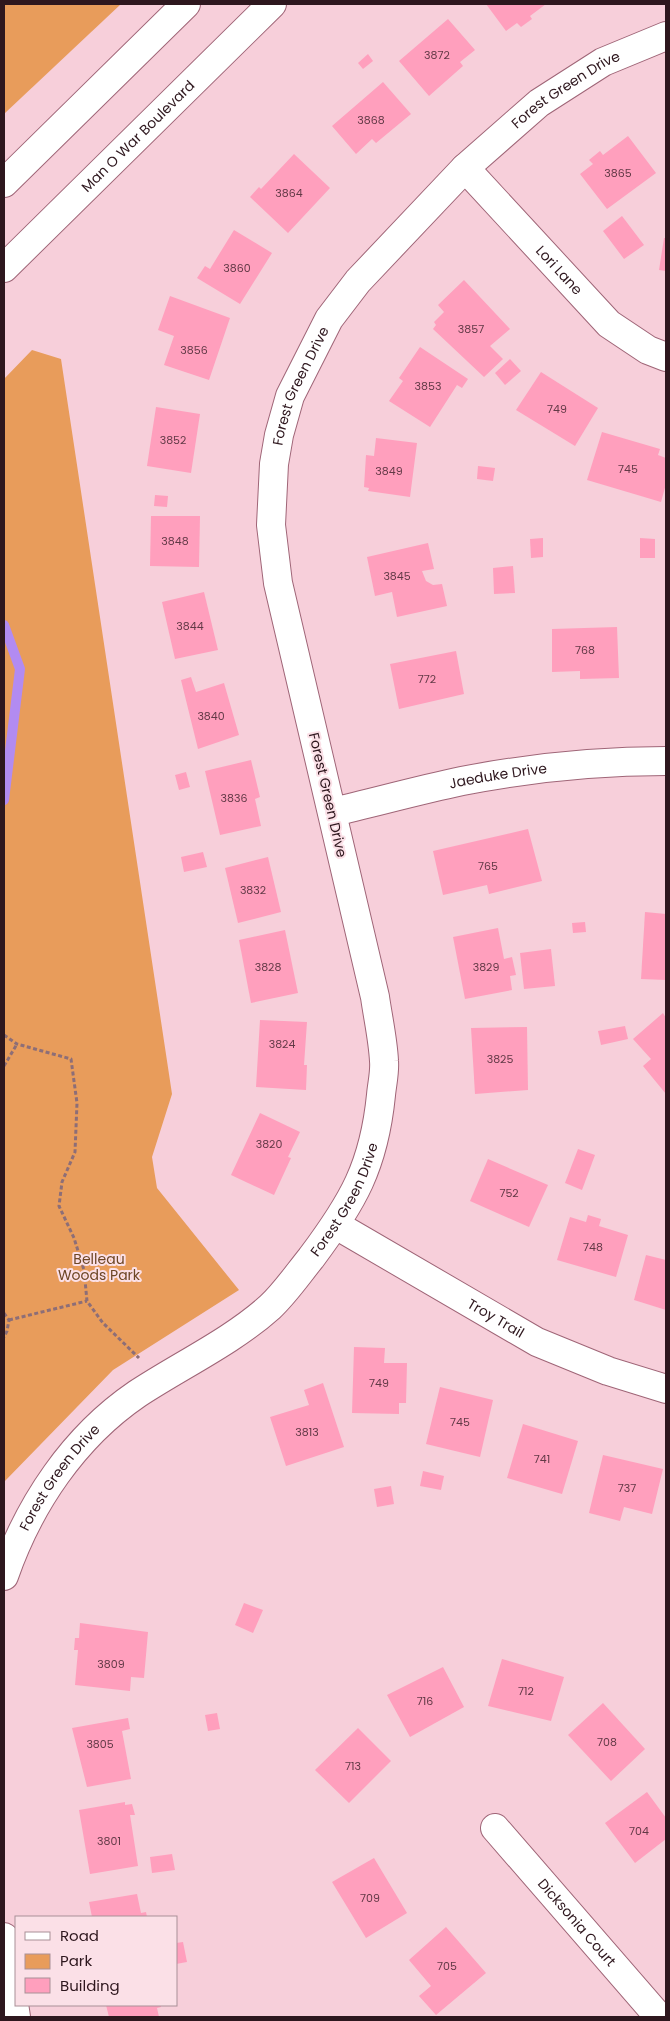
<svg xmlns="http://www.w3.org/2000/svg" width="670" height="2021" viewBox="0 0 670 2021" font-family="Poppins,sans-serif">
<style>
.green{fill:#e89c5b}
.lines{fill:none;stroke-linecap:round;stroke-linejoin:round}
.stream{stroke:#b28bf1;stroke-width:10}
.building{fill:#ff9fbd}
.street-casing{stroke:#9f6577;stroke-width:30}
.primary-casing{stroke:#9f6577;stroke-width:30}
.path{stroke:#8d6e77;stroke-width:3;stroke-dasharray:4 2.5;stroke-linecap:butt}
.street{stroke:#fff;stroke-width:28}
.primary{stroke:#fff;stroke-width:28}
.labels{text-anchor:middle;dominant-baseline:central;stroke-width:4;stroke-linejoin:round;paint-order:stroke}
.number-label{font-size:11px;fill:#623946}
.street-label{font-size:14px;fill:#2e171e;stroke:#fbe0e7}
.park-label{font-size:14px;fill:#6d4625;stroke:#fbe0e7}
</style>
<rect width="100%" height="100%" fill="#f7cfda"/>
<g class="green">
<polygon points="4,4 121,4 4,114"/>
<polygon points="32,350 61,359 172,1094 152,1157 157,1188 239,1290 113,1370 4,1482 4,379"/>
</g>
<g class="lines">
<polyline class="stream" points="4,625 20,669 4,800"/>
</g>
<g class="building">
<polygon points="486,4 546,4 530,16 532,19 521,27 517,23 506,31"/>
<polygon points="448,19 475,50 460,62 463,66 429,96 399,61"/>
<polygon points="368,54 373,61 363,69 358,63"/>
<polygon points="383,82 411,114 376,143 372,139 356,154 332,126"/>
<polygon points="628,136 656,173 607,209 580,174 593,164 589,160 600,151 603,155"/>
<polygon points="294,154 330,188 288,233 250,197 259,187 261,189"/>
<polygon points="622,216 644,245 624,259 603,231"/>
<polygon points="234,230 272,253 240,304 197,278 205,266 210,269"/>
<polygon points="664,238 666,238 666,271 659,270"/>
<polygon points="464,280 510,329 490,346 503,359 484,377 433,329 436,325 434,322 444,312 438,305"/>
<polygon points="170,296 230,318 209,380 164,365 174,336 158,330"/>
<polygon points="420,347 468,379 462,388 457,385 430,427 389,401 403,381 399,378"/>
<polygon points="510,359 521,371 505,385 495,373"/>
<polygon points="541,372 598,408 575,446 516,410"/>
<polygon points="156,407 200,414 191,473 147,466"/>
<polygon points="602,432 660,449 658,455 666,458 666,484 661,502 587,480"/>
<polygon points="376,438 417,443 410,497 368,491 369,488 364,487 366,455 374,456"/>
<polygon points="478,466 495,468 493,481 477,479"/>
<polygon points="155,495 168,496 167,507 154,506"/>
<polygon points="151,516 200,516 199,567 150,566"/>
<polygon points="543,538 543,557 531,558 530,539"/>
<polygon points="640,538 655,539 655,558 640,558"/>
<polygon points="428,543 434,569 422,571 426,581 433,585 442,584 447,606 397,617 392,592 375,596 367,557"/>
<polygon points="513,566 515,593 494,594 493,568"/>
<polygon points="204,592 218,650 175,659 162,602"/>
<polygon points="617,627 619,678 580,679 580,671 552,672 552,629"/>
<polygon points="456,651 464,694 399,709 390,664"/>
<polygon points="191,677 196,692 224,683 239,735 198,749 181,680"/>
<polygon points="251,760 260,797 255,799 261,826 220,835 205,771"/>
<polygon points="186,772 190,787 179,790 175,775"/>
<polygon points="528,829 542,881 489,894 487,885 443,895 433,851"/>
<polygon points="203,852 207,867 184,872 181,857"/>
<polygon points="268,857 281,912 238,923 225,868"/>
<polygon points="645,912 666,914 666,980 641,979"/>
<polygon points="585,922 586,932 573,933 572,923"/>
<polygon points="498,928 504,959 512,957 516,975 510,976 512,990 465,999 453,937"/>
<polygon points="285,930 298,993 251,1003 239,940"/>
<polygon points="551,949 555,986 524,989 520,953"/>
<polygon points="663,1013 666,1018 666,1094 643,1066 651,1059 633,1039"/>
<polygon points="260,1020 307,1022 304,1065 307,1065 306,1090 256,1087"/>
<polygon points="625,1026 628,1039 601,1045 598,1031"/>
<polygon points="527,1027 528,1090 475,1094 471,1028"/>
<polygon points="260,1113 300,1132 288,1157 291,1158 274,1195 231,1175"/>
<polygon points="578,1149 595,1155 582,1190 565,1183"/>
<polygon points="488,1159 548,1185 529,1227 470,1201"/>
<polygon points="588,1215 601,1219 599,1226 628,1235 616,1277 557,1260 570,1217 586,1222"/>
<polygon points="646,1255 666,1260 666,1310 634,1300"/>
<polygon points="354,1347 385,1348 384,1363 407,1363 406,1403 399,1403 399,1414 352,1413"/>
<polygon points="323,1383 344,1447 286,1466 270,1417 309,1405 304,1390"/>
<polygon points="440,1387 493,1400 480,1457 426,1444"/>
<polygon points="523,1424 578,1441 562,1494 507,1478"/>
<polygon points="603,1455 663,1469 652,1514 624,1507 620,1521 589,1513"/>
<polygon points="423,1471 444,1476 441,1490 420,1486"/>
<polygon points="391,1486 394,1504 377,1507 374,1489"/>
<polygon points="244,1603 263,1610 253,1633 235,1625"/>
<polygon points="80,1623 148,1632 144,1678 131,1677 130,1691 75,1685 78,1650 74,1650 75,1638 79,1638"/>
<polygon points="502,1659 564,1677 551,1721 488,1706"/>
<polygon points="443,1667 464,1707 410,1737 387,1695"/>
<polygon points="603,1703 645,1749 611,1781 568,1735"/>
<polygon points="217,1713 220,1729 208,1731 205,1715"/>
<polygon points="128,1718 130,1729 122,1731 131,1779 87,1787 72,1728"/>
<polygon points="358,1728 391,1761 349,1803 315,1770"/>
<polygon points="647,1792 666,1818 666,1839 635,1863 605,1823"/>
<polygon points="125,1802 125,1805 132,1804 135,1815 130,1815 138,1866 90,1874 79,1810"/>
<polygon points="172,1854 175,1870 152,1873 150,1857"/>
<polygon points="374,1858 407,1913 366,1938 332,1882"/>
<polygon points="137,1894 141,1913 146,1912 147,1917 92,1917 89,1902"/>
<polygon points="446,1927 486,1973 436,2015 419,1996 431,1986 409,1960"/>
<polygon points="183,1942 187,1962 176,1964 176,1943"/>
<polygon points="106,2005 161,2005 161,2007 157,2008 159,2017 109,2017"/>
</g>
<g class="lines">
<g class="street-casing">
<g id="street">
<path id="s1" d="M465,168L609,324L648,350L666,357"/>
<path id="s2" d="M333,812C376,802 419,790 462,781C529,768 598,761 666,761"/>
<path id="s3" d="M336,1225L537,1342L608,1371L666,1389"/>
<path id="s4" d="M4,1576C29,1504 74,1437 137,1394C181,1365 231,1342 270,1307C285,1293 298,1274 311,1258C353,1202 374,1166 381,1095C382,1084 385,1072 384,1061C383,1040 378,1018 375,997L278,583L271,525L274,464L279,435L290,396L329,319L358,281L465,168L539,103L603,62L666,36"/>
<path id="s5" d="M495,1828L659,2017"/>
<polyline points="4,1937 16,2017"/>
</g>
</g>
<g class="primary-casing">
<g id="primary">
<polyline points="4,183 186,4"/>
<path id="s6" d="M4,268L272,4"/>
</g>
</g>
<g class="path">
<polyline points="4,1035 17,1044 71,1059 77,1103 75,1152 62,1182 59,1206 74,1238 84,1270 87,1301 103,1323 139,1358"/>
<polyline points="4,1066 17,1044"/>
<polyline points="4,1313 9,1320 7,1331 4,1337"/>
<polyline points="9,1320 87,1301"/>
</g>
<use href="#street" class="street"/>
<use href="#primary" class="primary"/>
</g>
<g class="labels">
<g class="number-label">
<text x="437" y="55">3872</text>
<text x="371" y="120">3868</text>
<text x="618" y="173">3865</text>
<text x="289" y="193">3864</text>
<text x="237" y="268">3860</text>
<text x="471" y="329">3857</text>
<text x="194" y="350">3856</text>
<text x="428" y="386">3853</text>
<text x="557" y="409">749</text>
<text x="173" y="440">3852</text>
<text x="628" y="469">745</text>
<text x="389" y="471">3849</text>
<text x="175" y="541">3848</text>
<text x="397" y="576">3845</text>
<text x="190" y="626">3844</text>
<text x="585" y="650">768</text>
<text x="427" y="679">772</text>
<text x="211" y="716">3840</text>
<text x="234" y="798">3836</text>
<text x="488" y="866">765</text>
<text x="253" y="890">3832</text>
<text x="268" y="967">3828</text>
<text x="486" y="967">3829</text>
<text x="282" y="1044">3824</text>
<text x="500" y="1059">3825</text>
<text x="269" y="1144">3820</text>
<text x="509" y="1193">752</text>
<text x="593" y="1247">748</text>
<text x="379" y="1383">749</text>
<text x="460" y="1422">745</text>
<text x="307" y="1432">3813</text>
<text x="542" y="1459">741</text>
<text x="627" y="1488">737</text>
<text x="111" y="1664">3809</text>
<text x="526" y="1691">712</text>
<text x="425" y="1701">716</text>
<text x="607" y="1742">708</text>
<text x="100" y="1744">3805</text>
<text x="353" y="1766">713</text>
<text x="639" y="1831">704</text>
<text x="109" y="1841">3801</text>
<text x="370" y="1898">709</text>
<text x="447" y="1966">705</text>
</g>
<g class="street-label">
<text stroke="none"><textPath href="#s4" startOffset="1764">Forest Green Drive</textPath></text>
<text stroke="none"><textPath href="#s6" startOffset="188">Man O War Boulevard</textPath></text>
<text stroke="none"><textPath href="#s1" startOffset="139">Lori Lane</textPath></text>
<text stroke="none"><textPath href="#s4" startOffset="1359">Forest Green Drive</textPath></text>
<text stroke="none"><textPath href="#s2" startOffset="169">Jaeduke Drive</textPath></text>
<text transform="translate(328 795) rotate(77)">Forest Green Drive</text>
<text stroke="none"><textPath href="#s4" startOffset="520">Forest Green Drive</textPath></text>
<text stroke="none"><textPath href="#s3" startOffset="185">Troy Trail</textPath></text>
<text stroke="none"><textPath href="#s4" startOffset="114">Forest Green Drive</textPath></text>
<text stroke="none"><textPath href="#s5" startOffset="125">Dicksonia Court</textPath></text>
</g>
<g class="park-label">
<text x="99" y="1259">Belleau<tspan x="99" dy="16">Woods Park</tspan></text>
</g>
</g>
<rect width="670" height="2021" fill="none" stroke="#2e171e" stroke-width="10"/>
<rect x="15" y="1916" width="162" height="90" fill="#fbe0e7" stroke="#a99097"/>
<rect x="25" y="1932" width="25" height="8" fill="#ffffff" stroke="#a99097"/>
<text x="60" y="1941" font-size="15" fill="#2e171e">Road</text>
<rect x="25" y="1954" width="25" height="15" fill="#e89c5b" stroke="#a99097"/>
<text x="60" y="1966" font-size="15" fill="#2e171e">Park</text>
<rect x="25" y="1978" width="25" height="15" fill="#ff9fbd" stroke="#a99097"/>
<text x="60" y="1991" font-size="15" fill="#2e171e">Building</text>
</svg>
